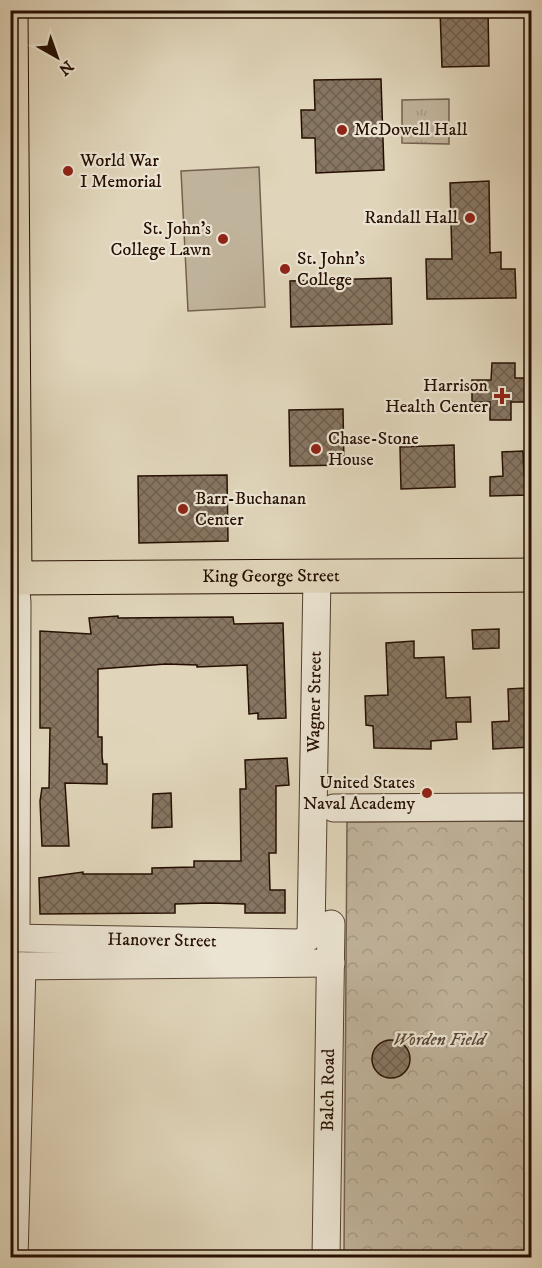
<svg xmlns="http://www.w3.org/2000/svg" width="542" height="1268" viewBox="0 0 542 1268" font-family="'IM FELL DW Pica',serif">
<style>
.grass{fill:url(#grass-tufts);stroke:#73614e;stroke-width:1.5}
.park{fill:url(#park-crowns);stroke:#73614e;stroke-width:1.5}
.garden{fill:#c0b39b;stroke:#73614e;stroke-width:1.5}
.building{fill:url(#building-cross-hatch);stroke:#260f02;stroke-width:1.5}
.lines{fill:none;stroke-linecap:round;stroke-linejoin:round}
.minor-casing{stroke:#544030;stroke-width:29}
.major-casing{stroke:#260f02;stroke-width:35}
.minor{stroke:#ebe4d2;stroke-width:27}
.major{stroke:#e0d5ba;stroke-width:33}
.poi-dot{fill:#8f2418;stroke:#ebe4d2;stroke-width:2}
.labels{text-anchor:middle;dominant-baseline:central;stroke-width:4.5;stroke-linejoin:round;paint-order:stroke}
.poi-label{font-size:18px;fill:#260f02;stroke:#ebe4d2;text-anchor:start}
.street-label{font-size:18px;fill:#260f02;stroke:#ebe4d2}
.park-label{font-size:18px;font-style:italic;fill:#5c4838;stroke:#ebe4d2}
</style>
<defs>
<pattern id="grass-tufts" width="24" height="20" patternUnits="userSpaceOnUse" patternTransform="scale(1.5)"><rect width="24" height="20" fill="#c0b39b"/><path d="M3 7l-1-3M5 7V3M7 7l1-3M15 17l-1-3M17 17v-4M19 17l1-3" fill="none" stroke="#a59984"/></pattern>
<pattern id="park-crowns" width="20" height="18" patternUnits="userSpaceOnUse" patternTransform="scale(1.5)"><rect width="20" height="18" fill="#c0b39b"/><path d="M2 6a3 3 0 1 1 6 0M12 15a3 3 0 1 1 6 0" fill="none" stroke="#a59984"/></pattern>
<pattern id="building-cross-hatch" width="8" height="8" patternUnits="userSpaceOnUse" patternTransform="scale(1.5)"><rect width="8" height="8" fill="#877662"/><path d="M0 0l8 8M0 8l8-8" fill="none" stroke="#6e5f4f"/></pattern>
</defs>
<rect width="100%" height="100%" fill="#e0d5ba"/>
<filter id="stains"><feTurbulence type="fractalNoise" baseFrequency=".00333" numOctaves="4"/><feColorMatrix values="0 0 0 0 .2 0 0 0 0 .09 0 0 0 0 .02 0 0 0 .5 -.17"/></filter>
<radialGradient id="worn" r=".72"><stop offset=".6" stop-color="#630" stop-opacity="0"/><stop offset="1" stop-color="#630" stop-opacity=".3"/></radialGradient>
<polygon class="grass" points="449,99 449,144 402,143 402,100"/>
<polygon class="park" points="531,821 531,1257 344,1257 347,822"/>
<polygon class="garden" points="259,167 265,307 188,311 181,171"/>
<g class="building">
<polygon points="440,10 488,10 489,66 442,67"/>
<polygon points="381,79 384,170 316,173 315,138 302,138 301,110 315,110 314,80"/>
<polygon points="489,181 490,253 501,252 501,269 515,269 516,298 427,299 426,259 452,259 450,183"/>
<polygon points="391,278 392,324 291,327 290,281"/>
<polygon points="492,363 515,363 515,378 531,378 531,402 511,402 511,420 490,420 490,402 472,402 472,380 491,380"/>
<polygon points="343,409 344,465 290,466 289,410"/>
<polygon points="454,445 455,487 401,489 400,447"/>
<polygon points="523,451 524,476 531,476 531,495 490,496 490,477 503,476 502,452"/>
<polygon points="227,475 228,541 139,543 138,476"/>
<polygon points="118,616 118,618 233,617 234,624 283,623 286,718 258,719 258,713 249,714 247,665 197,667 197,665 166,664 98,669 98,737 102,737 102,756 103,764 107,764 107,784 65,783 69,846 42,846 40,801 42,788 49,788 50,728 40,728 40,631 91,634 89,618"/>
<polygon points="499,629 499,648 473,649 472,630"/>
<polygon points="414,641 414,658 444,657 446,698 470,697 471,722 456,722 457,739 431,741 431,749 374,748 373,726 366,725 365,696 388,695 386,643"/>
<polygon points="525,688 526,713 531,713 531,747 493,749 492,722 509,721 508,689"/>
<polygon points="287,758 289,785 276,786 276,853 269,853 270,890 285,890 285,913 245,913 245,904 210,903 175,904 175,913 40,914 39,878 83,872 83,874 152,874 152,868 194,867 194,861 241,861 240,789 246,789 245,760"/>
<polygon points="171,793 172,827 152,828 153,794"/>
<circle cx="391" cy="1059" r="19"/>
</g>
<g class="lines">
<g class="minor-casing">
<g id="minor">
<polyline points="10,578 15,578 17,603 16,938"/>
<polyline points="334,808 532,807"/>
<path id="s1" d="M10,938L301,943L311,935L317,576"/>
<polyline points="10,966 331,963"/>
<polyline points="14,1258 22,966"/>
<path id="s2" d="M326,1258L331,924"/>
</g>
</g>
<g class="major-casing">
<g id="major">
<path id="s3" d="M11,10L15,578L532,575"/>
</g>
</g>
<use href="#minor" class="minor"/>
<use href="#major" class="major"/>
</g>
<g class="poi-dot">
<circle cx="342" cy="130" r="6"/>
<circle cx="68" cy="171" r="6"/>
<circle cx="470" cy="218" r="6"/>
<circle cx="223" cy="239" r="6"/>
<circle cx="285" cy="269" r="6"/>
<path d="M499 387h6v6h6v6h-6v6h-6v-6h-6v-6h6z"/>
<circle cx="316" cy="449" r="6"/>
<circle cx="183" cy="509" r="6"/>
<circle cx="427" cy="793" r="6"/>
</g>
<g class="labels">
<g class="poi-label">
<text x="354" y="130">McDowell Hall</text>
<text x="80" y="161">World War<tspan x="80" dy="21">I Memorial</tspan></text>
<text x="458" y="218" text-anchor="end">Randall Hall</text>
<text x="211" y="229" text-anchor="end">St. John's<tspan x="211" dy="21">College Lawn</tspan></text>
<text x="297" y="259">St. John's<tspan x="297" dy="21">College</tspan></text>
<text x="488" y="386" text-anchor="end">Harrison<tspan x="488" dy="21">Health Center</tspan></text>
<text x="328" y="439">Chase-Stone<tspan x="328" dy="21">House</tspan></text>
<text x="195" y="499">Barr-Buchanan<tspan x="195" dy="21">Center</tspan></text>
<text x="415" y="783" text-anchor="end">United States<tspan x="415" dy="21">Naval Academy</tspan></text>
</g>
<g class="street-label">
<text stroke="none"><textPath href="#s3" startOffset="824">King George Street</textPath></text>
<text stroke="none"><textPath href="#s1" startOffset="537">Wagner Street</textPath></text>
<text stroke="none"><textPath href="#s1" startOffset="152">Hanover Street</textPath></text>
<text stroke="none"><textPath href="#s2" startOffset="168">Balch Road</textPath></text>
</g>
<g class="park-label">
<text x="439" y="1040">Worden Field</text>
</g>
</g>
<rect width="542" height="1268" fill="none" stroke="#e0d5ba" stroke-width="36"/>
<rect x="12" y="12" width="518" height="1244" fill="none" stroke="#260f02" stroke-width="3"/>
<rect x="18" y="18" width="506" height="1232" fill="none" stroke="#260f02" stroke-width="1.5"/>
<g transform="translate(57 57) rotate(140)" stroke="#ebe4d2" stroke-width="4.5" paint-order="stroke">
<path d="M0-4.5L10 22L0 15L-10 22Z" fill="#260f02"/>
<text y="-9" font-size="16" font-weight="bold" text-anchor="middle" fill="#260f02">N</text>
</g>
<rect width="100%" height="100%" filter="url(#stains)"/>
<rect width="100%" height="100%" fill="url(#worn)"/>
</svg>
